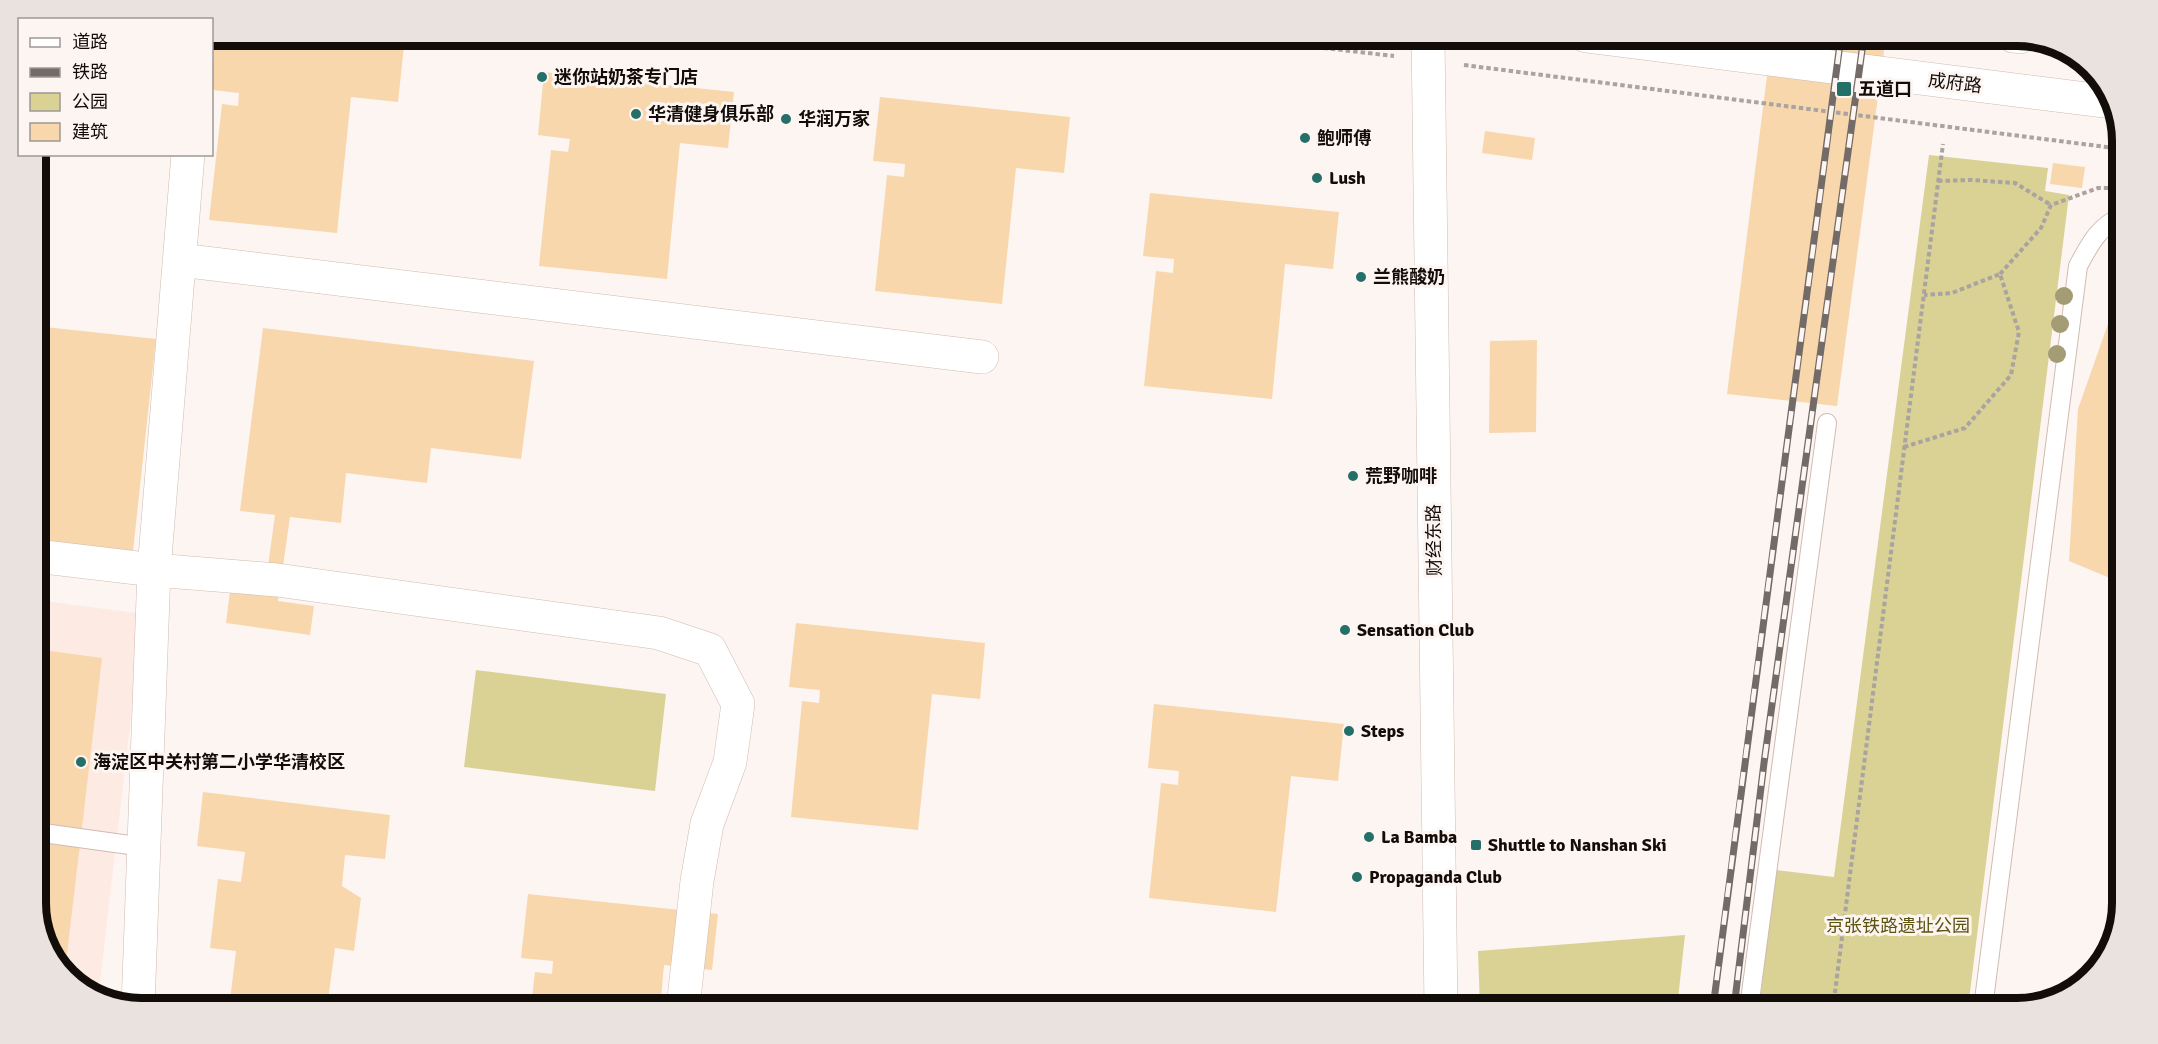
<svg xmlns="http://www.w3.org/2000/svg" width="2158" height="1044" viewBox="0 0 2158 1044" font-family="Signika,'Noto Sans SC',sans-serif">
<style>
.built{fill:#fceae3}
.green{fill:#d9d294}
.building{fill:#f8d7ad}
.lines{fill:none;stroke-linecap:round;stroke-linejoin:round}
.lane-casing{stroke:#d0bbb2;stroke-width:20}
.street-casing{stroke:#d0bbb2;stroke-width:34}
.secondary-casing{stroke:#d0bbb2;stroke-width:34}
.path{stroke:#aaa3a0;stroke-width:4;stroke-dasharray:4.5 3;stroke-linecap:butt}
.lane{stroke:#fff;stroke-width:18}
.street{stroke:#fff;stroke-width:33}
.secondary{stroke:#fff;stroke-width:33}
.rail-casing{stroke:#726b68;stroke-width:7}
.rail{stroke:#fdf5f1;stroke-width:4.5;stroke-dasharray:14;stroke-linecap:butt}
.tree{fill:#a49c75}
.poi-dot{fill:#256f69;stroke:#fdf5f1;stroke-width:2}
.labels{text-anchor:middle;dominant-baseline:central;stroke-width:6;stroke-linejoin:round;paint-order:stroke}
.poi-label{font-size:18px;font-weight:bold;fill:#130d0a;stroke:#fdf5f1;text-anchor:start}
.street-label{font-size:18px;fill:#130d0a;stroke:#fdf5f1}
.park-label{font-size:18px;fill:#5c5310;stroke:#fdf5f1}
.rim{fill:none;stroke:#130d0a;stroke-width:8}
</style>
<rect width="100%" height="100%" fill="#fdf5f1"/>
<polygon class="built" points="36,600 143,614 98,998 54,961 36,910"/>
<g class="green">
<polygon points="1929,155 2048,168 2045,191 2069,195 1968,1008 1759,1008 1776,870 1834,877"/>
<polygon points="476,670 666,694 655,791 464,767"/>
<polygon points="1685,935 1677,1008 1480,1008 1478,951"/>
</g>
<g class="building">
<polygon points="214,36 310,36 404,46 398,102 351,97 337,233 209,220 222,104 238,106 239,93 212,90"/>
<polygon points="1772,36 1886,36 1837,406 1727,394"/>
<polygon points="544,72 734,92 728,148 680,143 667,279 539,266 551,150 568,152 570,139 538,135"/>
<polygon points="880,97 1070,117 1064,173 1016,168 1002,304 875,291 887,175 904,177 905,164 873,161"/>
<polygon points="1485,131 1535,138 1532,160 1482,153"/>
<polygon points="2053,163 2085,167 2082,188 2050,184"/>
<polygon points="1150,193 1339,212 1333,269 1285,264 1272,399 1144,386 1156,271 1173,273 1174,259 1143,256"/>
<polygon points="2109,321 2122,324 2122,583 2069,561 2078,409"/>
<polygon points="36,326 156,339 133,551 36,541"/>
<polygon points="263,328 534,361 521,459 431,448 427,483 346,473 341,523 290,517 278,601 314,606 310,635 226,623 230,591 264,596 275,515 240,511"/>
<polygon points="1537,340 1536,432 1489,433 1490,341"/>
<polygon points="796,623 985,643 980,699 932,694 918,830 791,817 802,701 819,703 820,690 789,687"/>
<polygon points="36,649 102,658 65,971 54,961 36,910"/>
<polygon points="1154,704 1344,724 1338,781 1291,776 1276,912 1149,898 1161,783 1178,785 1179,771 1148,768"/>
<polygon points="203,792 390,815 385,859 345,855 342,886 361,898 354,951 335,948 327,1008 294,1008 230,1000 236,951 210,948 218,879 241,882 245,852 197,846"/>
<polygon points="528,894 718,914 712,970 664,965 660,1008 531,1008 535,972 552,974 553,961 521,958"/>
</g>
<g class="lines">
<g class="lane-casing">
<g id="lane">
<polyline points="36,832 144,847"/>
<polyline points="1749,1008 1827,423"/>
<path d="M1983,1008L2078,266C2090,244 2098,227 2122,216"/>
</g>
</g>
<g class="street-casing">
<g id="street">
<polyline points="180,260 982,357"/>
<polyline points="36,556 154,570 188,154"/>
<polyline points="138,1007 154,570 277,580 659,633 710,650 738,704 730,762 707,824 697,881 683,1008"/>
</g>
</g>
<g class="secondary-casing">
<g id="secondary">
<polyline points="1428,36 1441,1008"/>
<polyline points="1586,36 2111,102"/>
<polyline points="2013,36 2020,37"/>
</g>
</g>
<g class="path">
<polyline points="1219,36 1394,56"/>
<polyline points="1464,65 2122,149"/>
<polyline points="1938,181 1971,180 2015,183 2051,205"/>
<polyline points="2000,274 2041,228 2051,205 2098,188 2111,188"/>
<polyline points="1904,447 1965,428 2011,375 2019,332 2000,274 1952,293 1924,295"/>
<polyline points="1833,1008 1943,144"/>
</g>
<use href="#lane" class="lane"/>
<use href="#street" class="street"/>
<use href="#secondary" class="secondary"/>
<g class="rail-casing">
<g id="rail">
<path d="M1713,1008C1754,684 1799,360 1841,36"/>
<polyline points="1734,1008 1764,763 1864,36"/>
</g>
</g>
<use href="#rail" class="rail"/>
</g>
<g class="tree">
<circle cx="2064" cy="296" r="9"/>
<circle cx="2060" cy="324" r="9"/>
<circle cx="2057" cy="354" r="9"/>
</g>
<g class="poi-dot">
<circle cx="542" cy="77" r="6"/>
<rect x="1836" y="81" width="16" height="16" rx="3"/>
<circle cx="636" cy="114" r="6"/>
<circle cx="786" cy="119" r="6"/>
<circle cx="1305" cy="138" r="6"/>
<circle cx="1317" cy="178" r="6"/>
<circle cx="1361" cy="277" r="6"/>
<circle cx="1353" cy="476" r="6"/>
<circle cx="1345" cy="630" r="6"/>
<circle cx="1349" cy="731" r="6"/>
<circle cx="81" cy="762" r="6"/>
<circle cx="1369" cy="837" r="6"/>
<rect x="1470" y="839" width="12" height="12" rx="3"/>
<circle cx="1357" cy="877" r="6"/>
</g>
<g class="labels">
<g class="poi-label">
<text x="554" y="77">迷你站奶茶专门店</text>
<text x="1858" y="89">五道口</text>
<text x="648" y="114">华清健身俱乐部</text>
<text x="798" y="119">华润万家</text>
<text x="1317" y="138">鲍师傅</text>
<text x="1329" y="178">Lush</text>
<text x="1373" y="277">兰熊酸奶</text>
<text x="1365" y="476">荒野咖啡</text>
<text x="1357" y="630">Sensation Club</text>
<text x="1361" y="731">Steps</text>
<text x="93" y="762">海淀区中关村第二小学华清校区</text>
<text x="1381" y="837">La Bamba</text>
<text x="1488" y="845">Shuttle to Nanshan Ski</text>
<text x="1369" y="877">Propaganda Club</text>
</g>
<g class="street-label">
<text transform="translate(1955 83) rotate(7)">成府路</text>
<text transform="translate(1434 540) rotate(-91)">财经东路</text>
</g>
<g class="park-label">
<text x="1898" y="926">京张铁路遗址公园</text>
</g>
</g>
<path d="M0 0H2158V1044H0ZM141 46H2017A95 95 0 0 1 2112 141V903A95 95 0 0 1 2017 998H141A95 95 0 0 1 46 903V141A95 95 0 0 1 141 46Z" fill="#eae2df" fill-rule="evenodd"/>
<path class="rim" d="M141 46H2017A95 95 0 0 1 2112 141V903A95 95 0 0 1 2017 998H141A95 95 0 0 1 46 903V141A95 95 0 0 1 141 46Z"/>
<rect x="18" y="18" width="195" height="138" fill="#fdf5f1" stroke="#9f9895" stroke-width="1.5"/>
<rect x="30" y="38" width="30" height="9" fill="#ffffff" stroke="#9f9895" stroke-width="1.5"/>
<text x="72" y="48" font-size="18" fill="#130d0a">道路</text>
<rect x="30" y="68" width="30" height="9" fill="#726b68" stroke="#9f9895" stroke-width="1.5"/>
<text x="72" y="78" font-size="18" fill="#130d0a">铁路</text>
<rect x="30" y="93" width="30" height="18" fill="#d9d294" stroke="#9f9895" stroke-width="1.5"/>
<text x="72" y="108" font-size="18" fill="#130d0a">公园</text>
<rect x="30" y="123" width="30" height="18" fill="#f8d7ad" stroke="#9f9895" stroke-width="1.5"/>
<text x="72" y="138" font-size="18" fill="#130d0a">建筑</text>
</svg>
